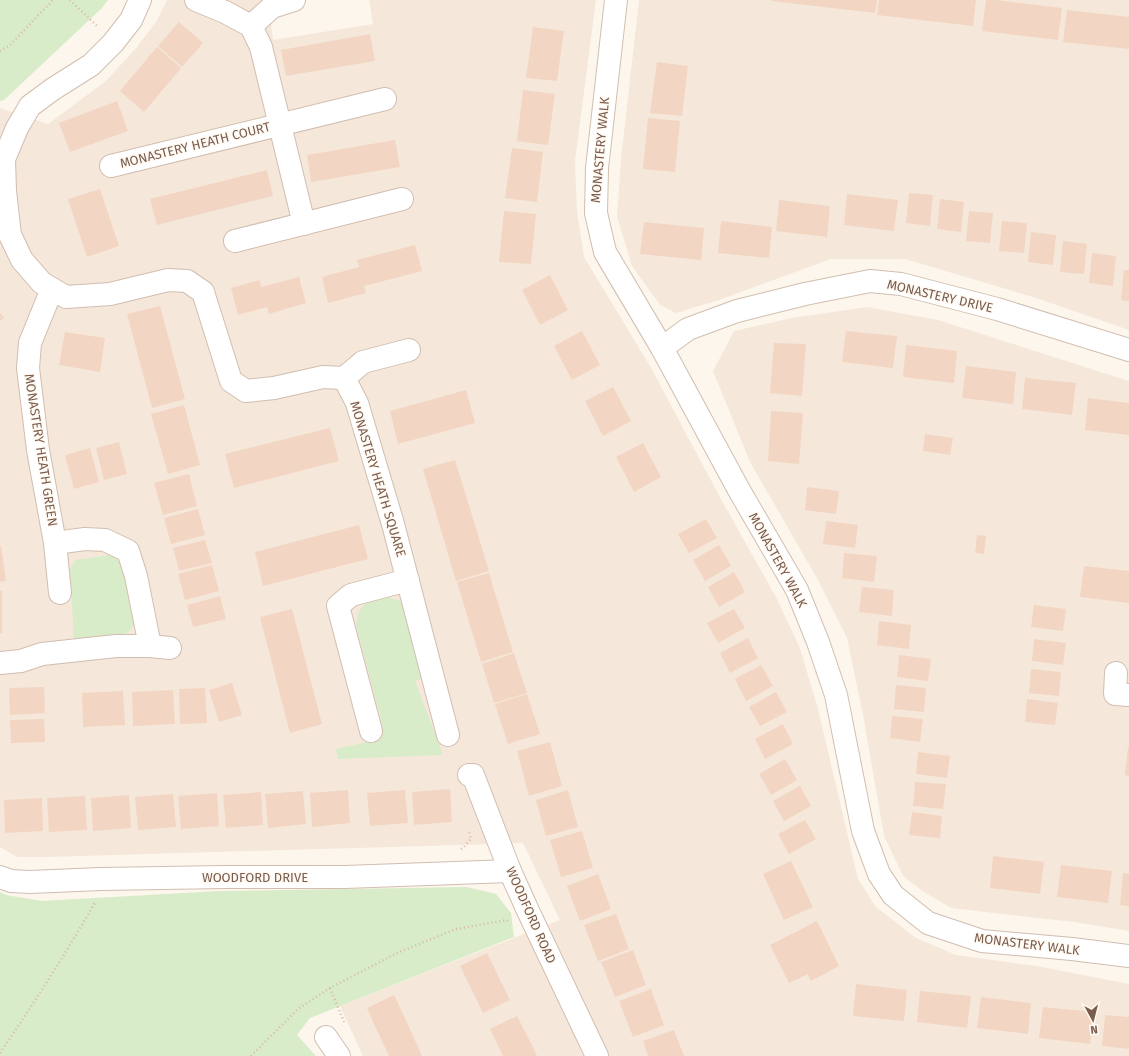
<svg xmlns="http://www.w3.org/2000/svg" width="1129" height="1056" viewBox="0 0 1129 1056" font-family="'Fira Sans',sans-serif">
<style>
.residential{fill:#f5e8da}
.green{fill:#d8ecc9}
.building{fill:#f3d5c3}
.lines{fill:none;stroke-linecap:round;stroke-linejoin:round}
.minor-casing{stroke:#d1beb0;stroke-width:24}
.path{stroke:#d9b8a5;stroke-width:2.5;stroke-dasharray:1 3;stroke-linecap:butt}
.minor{stroke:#fff;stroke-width:22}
.labels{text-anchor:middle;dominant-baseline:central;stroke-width:3;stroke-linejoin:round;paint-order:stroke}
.street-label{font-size:13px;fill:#7a5c4d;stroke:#fffaf3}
</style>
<rect width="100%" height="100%" fill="#fdf6ec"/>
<g class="residential">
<polygon points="167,0 268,0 273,40 373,24 369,0 596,0 575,161 577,211 584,257 650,366 722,501 776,597 800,648 818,709 858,879 876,907 916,938 956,955 1037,966 1129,984 1129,1056 363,1056 340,1006 560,920 523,843 48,857 17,857 0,847 0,108 48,124 106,81 136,48 156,22"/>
<polygon points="639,0 1129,0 1129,330 1033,297 905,259 831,259 719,300 676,313 660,305 632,266 617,217 621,159"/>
<polygon points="867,307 938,320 1129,381 1129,931 1074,922 951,908 924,892 903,876 884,836 863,715 847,638 818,580 750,462 713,371 734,331 792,318"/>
</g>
<g class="green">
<polygon points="0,0 108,0 102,8 4,100 0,101"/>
<polygon points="109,555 119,561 126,583 135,624 127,633 118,637 74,642 70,569 76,560"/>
<polygon points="388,597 403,602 425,678 415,681 443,755 338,759 336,749 380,739 383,727 356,625 358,613 366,602"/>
<polygon points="467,887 496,894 511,913 514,937 310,1018 297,1035 316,1056 0,1056 0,892 6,895 42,901 219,891"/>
</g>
<g class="building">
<polygon points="772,0 877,0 875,13 772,1"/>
<polygon points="879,0 976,0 973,26 877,15"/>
<polygon points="986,0 996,0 1062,8 1058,40 982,31"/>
<polygon points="1067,10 1129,17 1129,49 1063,42"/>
<polygon points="179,22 203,43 182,67 158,46"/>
<polygon points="533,27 564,31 557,81 526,78"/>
<polygon points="370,34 375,61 286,76 281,50"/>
<polygon points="157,47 181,68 144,112 120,91"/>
<polygon points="657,62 688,66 682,116 650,113"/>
<polygon points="523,90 555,94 548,145 517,141"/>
<polygon points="117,101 128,131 70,152 59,123"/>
<polygon points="648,118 680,121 675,172 643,169"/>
<polygon points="395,140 400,167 311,182 307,155"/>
<polygon points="512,148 543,152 537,202 505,198"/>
<polygon points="267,170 273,196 157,225 150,199"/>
<polygon points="100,189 119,246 87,257 68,199"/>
<polygon points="909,193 933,195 930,226 906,223"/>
<polygon points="847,194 898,200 894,231 844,225"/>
<polygon points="940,199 964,202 961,232 937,229"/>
<polygon points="779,200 830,206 827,237 776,231"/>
<polygon points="504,211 536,214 531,264 499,262"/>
<polygon points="969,211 993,213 990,243 966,241"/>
<polygon points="721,221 772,227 769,258 718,253"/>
<polygon points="1002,221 1027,223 1024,253 999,251"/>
<polygon points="644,222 704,228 701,260 640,254"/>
<polygon points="1031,232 1056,235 1053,265 1028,262"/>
<polygon points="1063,241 1087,244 1084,274 1060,272"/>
<polygon points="415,245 422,271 364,286 366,293 328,303 322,277 359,267 357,260"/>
<polygon points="1092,253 1116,256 1113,286 1089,283"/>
<polygon points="1124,270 1129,270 1129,301 1121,300"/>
<polygon points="550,275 568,310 540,325 522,290"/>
<polygon points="299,277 306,303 269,314 267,307 238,315 231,288 260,280 261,287"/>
<polygon points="160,306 185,399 152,408 127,314"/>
<polygon points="0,313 4,318 0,321"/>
<polygon points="582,331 600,365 572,380 554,346"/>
<polygon points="846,331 897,336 893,368 842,362"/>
<polygon points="65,332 105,338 100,372 59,365"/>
<polygon points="774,343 806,344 802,396 770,393"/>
<polygon points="906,345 957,351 954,383 903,377"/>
<polygon points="966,366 1016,372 1013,404 962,398"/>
<polygon points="1025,378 1076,383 1072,415 1022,409"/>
<polygon points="613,387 631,421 603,436 585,401"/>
<polygon points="466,390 475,423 398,444 390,411"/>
<polygon points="1088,398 1129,403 1129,435 1085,430"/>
<polygon points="184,405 200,465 168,474 151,414"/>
<polygon points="771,411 803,413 799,464 768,461"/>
<polygon points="330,428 339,461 234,488 225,454"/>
<polygon points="925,434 953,438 950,455 923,451"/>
<polygon points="119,442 127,474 104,480 96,448"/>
<polygon points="643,443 661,477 634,492 616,457"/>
<polygon points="90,448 99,482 74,489 65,455"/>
<polygon points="455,460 489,571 456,581 423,469"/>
<polygon points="189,474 197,506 163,515 154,483"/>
<polygon points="807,487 839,491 836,514 805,510"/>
<polygon points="198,509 205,535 171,544 164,518"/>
<polygon points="706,519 717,538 689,553 678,534"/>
<polygon points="826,521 858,525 855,548 823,544"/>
<polygon points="359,525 368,559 263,586 255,552"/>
<polygon points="977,535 986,536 984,554 975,553"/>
<polygon points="205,540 212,563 179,571 173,548"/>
<polygon points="719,545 731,566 705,581 693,560"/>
<polygon points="0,546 1,546 6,581 0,582"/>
<polygon points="844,553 877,556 874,582 842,578"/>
<polygon points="212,565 219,591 185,600 178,574"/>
<polygon points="1084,566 1129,571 1129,603 1080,597"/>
<polygon points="734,572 745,592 719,607 708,587"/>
<polygon points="489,573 513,652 481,662 457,582"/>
<polygon points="862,587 894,590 892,616 859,612"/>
<rect x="0" y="591" width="2" height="42"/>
<polygon points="220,596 226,619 193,627 187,605"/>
<polygon points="1034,605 1066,609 1063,631 1031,627"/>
<polygon points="292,609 322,724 290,733 260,617"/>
<polygon points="734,609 745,628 718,643 707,623"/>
<polygon points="879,621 911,625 909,649 877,645"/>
<polygon points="748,638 758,658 730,673 720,653"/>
<polygon points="1034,639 1066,643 1063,665 1032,661"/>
<polygon points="514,653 527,693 494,703 482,664"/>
<polygon points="899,655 931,659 928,681 897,677"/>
<polygon points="761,665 773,686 746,701 735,679"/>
<polygon points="1031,669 1061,672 1059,696 1029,693"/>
<polygon points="232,683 242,715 219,722 209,690"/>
<polygon points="896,685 926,688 924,712 894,709"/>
<polygon points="44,687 45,713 10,715 9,688"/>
<polygon points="205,688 207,723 180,724 179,689"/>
<polygon points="173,690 175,724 133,726 132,692"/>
<polygon points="123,691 125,725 83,727 82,693"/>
<polygon points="776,692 787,712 760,726 749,707"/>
<polygon points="527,694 540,734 508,744 495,704"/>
<polygon points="1027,699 1058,703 1055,725 1025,722"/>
<polygon points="892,716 923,719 920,742 890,738"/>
<polygon points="44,719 45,742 11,743 10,720"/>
<polygon points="783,724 793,744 765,759 755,739"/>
<polygon points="550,742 562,786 529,796 517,751"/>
<polygon points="1128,747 1129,747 1129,776 1125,775"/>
<polygon points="918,752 950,756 947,778 916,774"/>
<polygon points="785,759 797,780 771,795 759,774"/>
<polygon points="915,782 946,784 943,809 913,806"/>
<polygon points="800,786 811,806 784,821 773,801"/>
<polygon points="450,789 452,822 414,825 412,792"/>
<polygon points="348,790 350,823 312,827 310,793"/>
<polygon points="405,790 408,823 370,826 367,793"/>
<polygon points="568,790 578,827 546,836 536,800"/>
<polygon points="303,791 306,824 268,828 265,794"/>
<polygon points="261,792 263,825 226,828 223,795"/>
<polygon points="217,793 219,826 181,829 178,796"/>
<polygon points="173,794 176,827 138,830 135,797"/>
<polygon points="129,795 131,828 93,831 91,798"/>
<polygon points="85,796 87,830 49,832 47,798"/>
<polygon points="42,798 43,831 5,833 4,800"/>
<polygon points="912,812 942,816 940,838 909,835"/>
<polygon points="805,820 816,839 789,854 778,834"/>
<polygon points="582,831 593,868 561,877 550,840"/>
<polygon points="993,856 1044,862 1040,894 990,888"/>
<polygon points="791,861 813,907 784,920 763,874"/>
<polygon points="1061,865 1112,871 1108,903 1057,897"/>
<polygon points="1123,873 1129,874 1129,906 1120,905"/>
<polygon points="598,874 611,909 580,921 567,886"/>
<polygon points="616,914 629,949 598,961 584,925"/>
<polygon points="817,921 839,966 811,981 808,974 789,983 770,945"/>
<polygon points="633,950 646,985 615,997 601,962"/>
<polygon points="487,953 510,1000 483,1013 460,966"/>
<polygon points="856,984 907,990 904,1021 853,1016"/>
<polygon points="651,989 664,1025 633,1037 619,1001"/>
<polygon points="920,991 971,996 967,1028 917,1022"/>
<polygon points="394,995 409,1027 422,1056 389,1056 374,1024 367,1008"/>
<polygon points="981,997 1031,1003 1028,1034 977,1028"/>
<polygon points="1043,1007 1094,1012 1090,1044 1039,1038"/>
<polygon points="1105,1015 1129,1017 1129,1049 1102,1046"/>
<polygon points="517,1016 533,1047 537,1056 503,1056 490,1029"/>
<polygon points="674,1030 684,1056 648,1056 643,1041"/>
</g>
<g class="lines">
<g class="minor-casing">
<g id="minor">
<polyline points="140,0 131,20 113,43 91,65 53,89 30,106 17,128 4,159 5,191 10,235 22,260 42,283 66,297 110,294 168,280 187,281 203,292 231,381 246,391 274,388 323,377 344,378"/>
<polyline points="196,0 225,12 251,26 261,47 304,224"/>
<polyline points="616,0 597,168 596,213 605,252 662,348 739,490 797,590 818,642 836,695 863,831 879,874 893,895 928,923 982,941 1072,949 1129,956"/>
<polyline points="251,26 272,7 294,0"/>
<polyline points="111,166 385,99"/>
<polyline points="235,241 402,199"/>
<polyline points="52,289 30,343 28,368 38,450 55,543 60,593"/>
<polyline points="662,348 688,329 737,311 805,294 870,281 901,284 997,309 1129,350"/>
<polyline points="344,378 357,403 393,524 448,735"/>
<polyline points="344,378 363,362 409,350"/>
<polyline points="55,543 85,539 105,540 128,551 136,576 150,646"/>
<polyline points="0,663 21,661 42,654 116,646 150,646 170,648"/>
<polyline points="1116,673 1115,694 1129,695"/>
<polyline points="371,731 338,606 351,595 408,580"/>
<polyline points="469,775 473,775 510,871 529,913 597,1056"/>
<polyline points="0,877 11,881 30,882 100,879 225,877 345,877 510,871"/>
<polyline points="326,1037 339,1056"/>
</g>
</g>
<g class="path">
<polyline points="70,0 98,27"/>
<polyline points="0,51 10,45 53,0"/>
<polyline points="461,849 464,847 471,839 469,832"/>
<polyline points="330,988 344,1022"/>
<path d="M0,1053C34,1003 66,953 96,901"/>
<polyline points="251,1056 298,1009 330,988 397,953 456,929 507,920 508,921"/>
</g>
<use href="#minor" class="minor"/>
</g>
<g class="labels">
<g class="street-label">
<text transform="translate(195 145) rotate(-14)">MONASTERY HEATH COURT</text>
<text transform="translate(600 150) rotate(-85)">MONASTERY WALK</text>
<text transform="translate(940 296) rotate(13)">MONASTERY DRIVE</text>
<text transform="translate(41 450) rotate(81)">MONASTERY HEATH GREEN</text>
<text transform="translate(378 479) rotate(73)">MONASTERY HEATH SQUARE</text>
<text transform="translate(778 560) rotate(61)">MONASTERY WALK</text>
<text x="255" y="877">WOODFORD DRIVE</text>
<text transform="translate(531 915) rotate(66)">WOODFORD ROAD</text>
<text transform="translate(1027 944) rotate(7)">MONASTERY WALK</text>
</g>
</g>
<g transform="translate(1093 1020) rotate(173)" stroke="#fffaf3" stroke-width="3" paint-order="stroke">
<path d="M0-3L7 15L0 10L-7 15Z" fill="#7a5c4d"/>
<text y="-6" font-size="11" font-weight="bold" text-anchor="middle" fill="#7a5c4d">N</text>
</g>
</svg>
